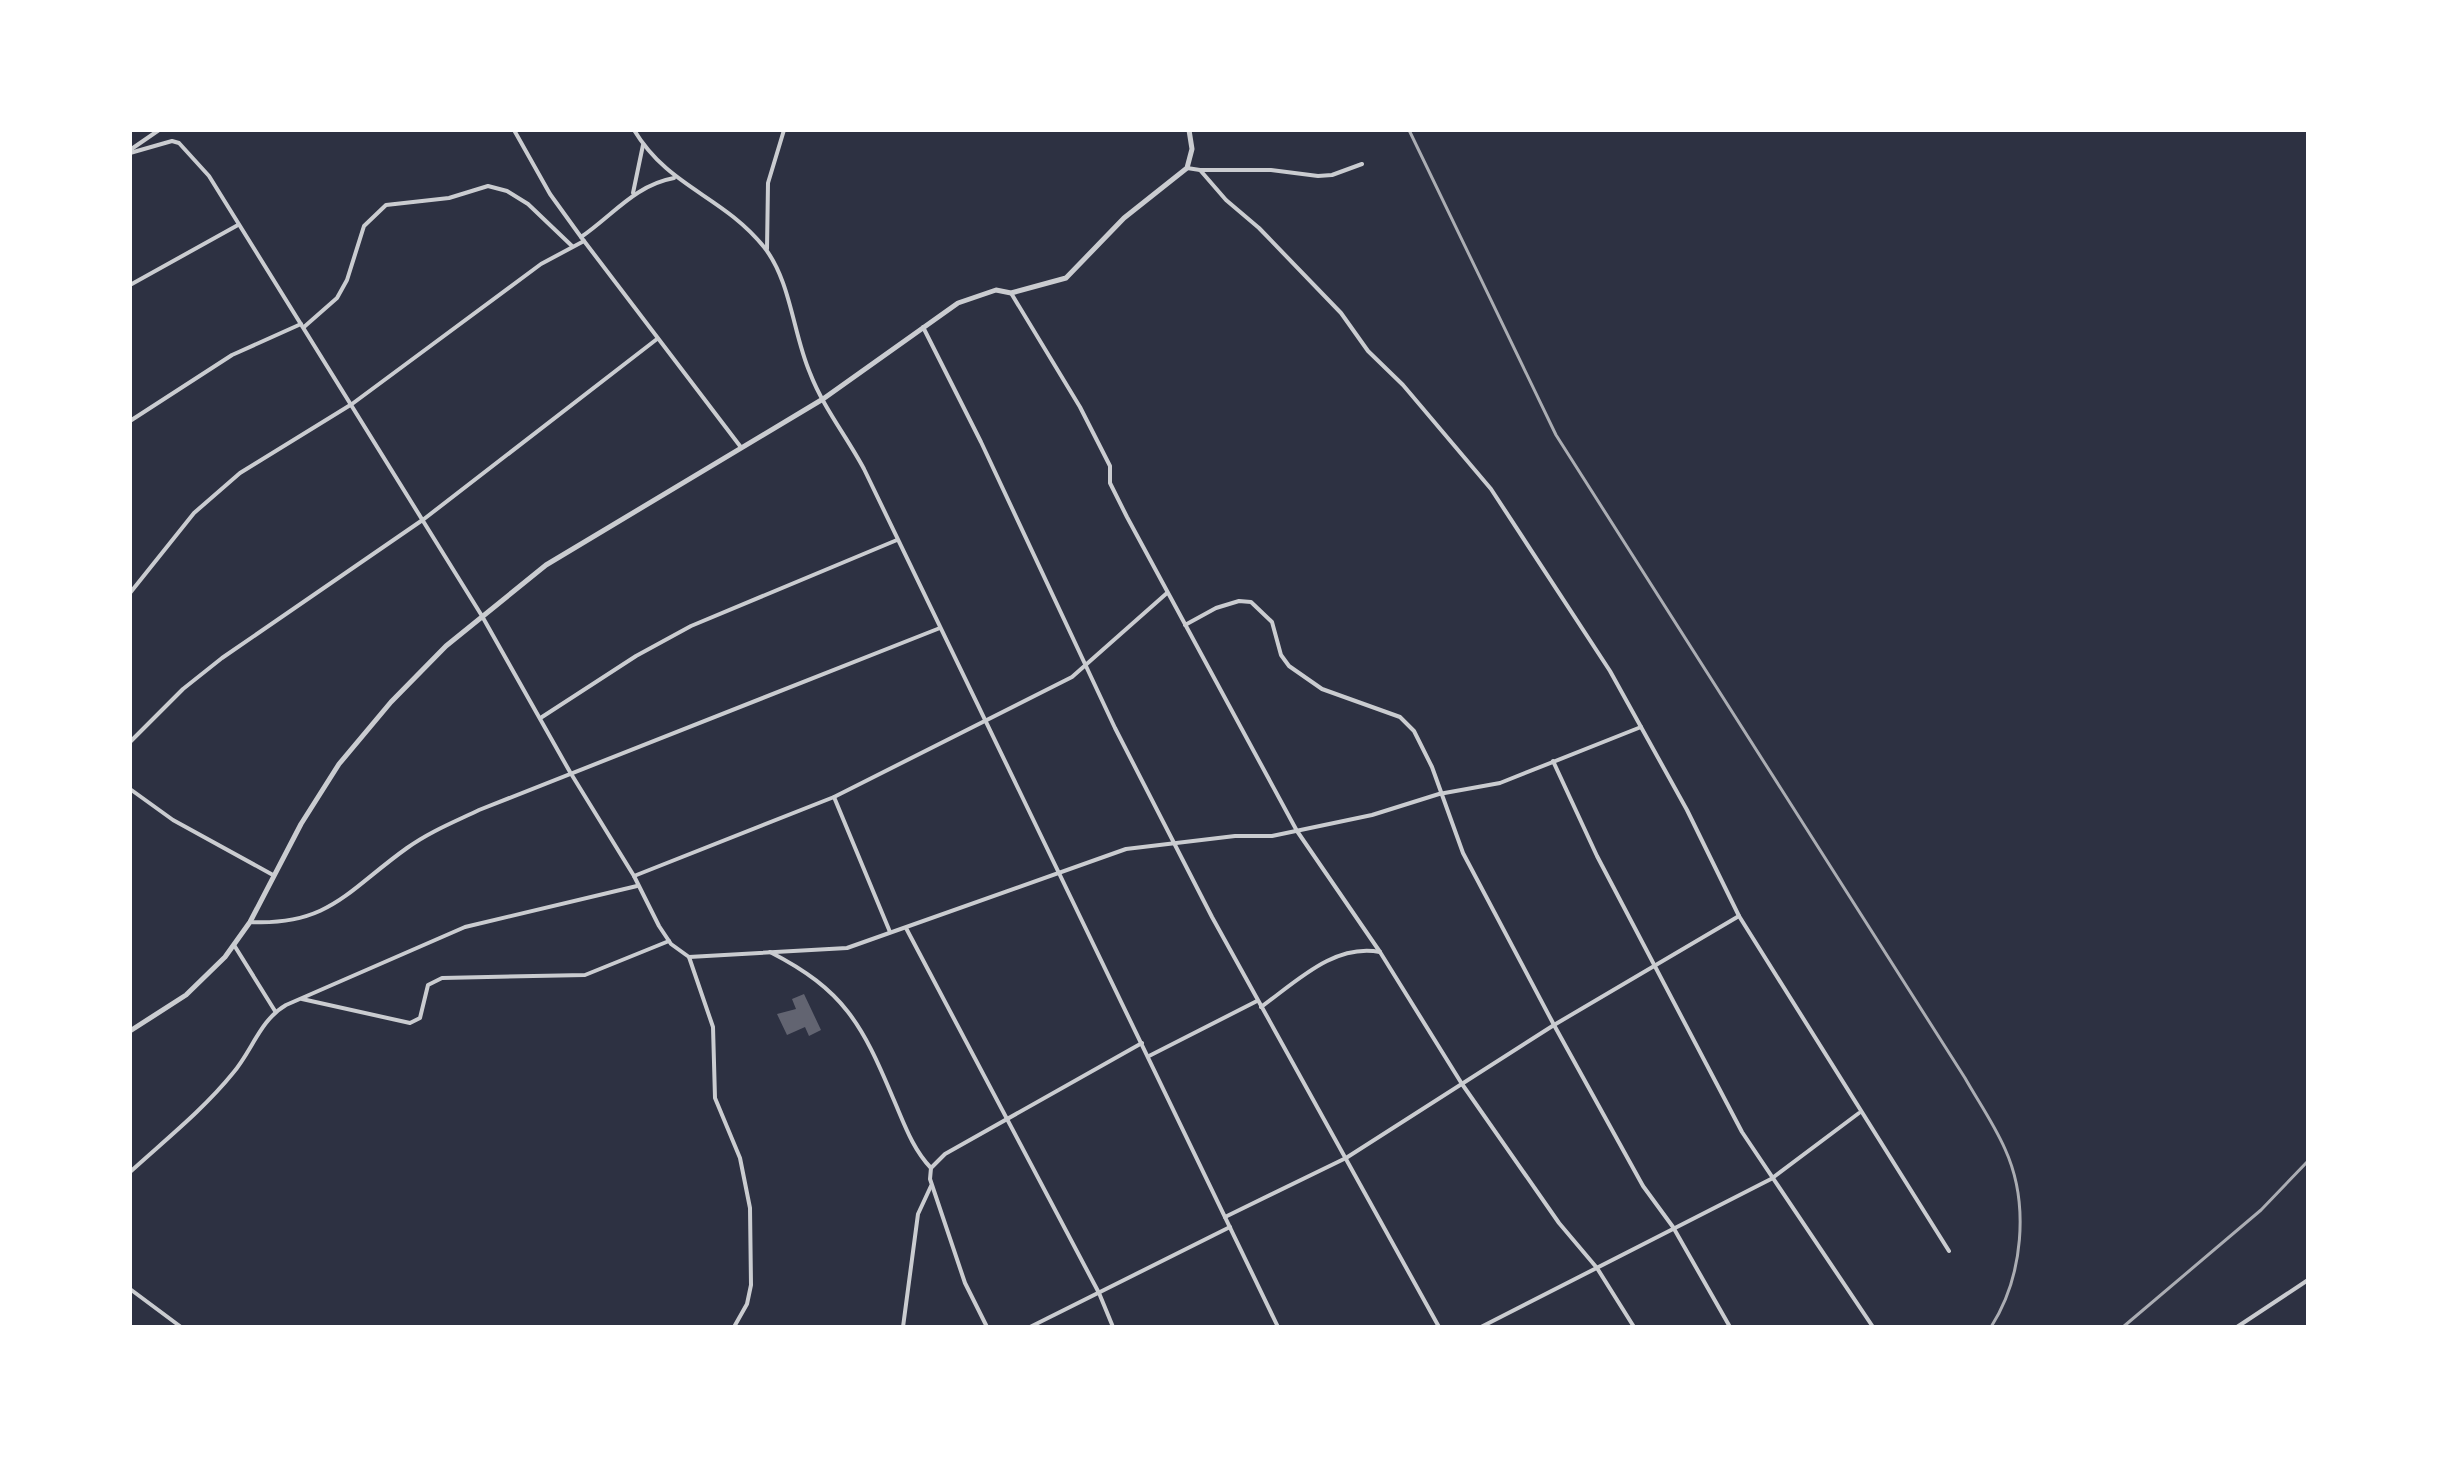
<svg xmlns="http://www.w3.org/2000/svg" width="2438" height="1457" viewBox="0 0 2438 1457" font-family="Manrope,sans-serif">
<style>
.building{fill:#626471}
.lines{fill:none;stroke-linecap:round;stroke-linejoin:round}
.minor{stroke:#caccd0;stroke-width:4}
.tertiary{stroke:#caccd0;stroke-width:5}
.rail{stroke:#abadb3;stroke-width:3}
</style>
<rect width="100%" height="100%" fill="#2d3142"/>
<polygon class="building" points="804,994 821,1030 809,1036 805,1027 787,1035 777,1014 796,1009 792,999"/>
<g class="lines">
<g class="minor">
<polyline points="514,130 550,194 581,237 740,446"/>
<path d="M634,130C669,188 722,195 764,247C791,281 793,334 810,373C823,407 847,437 864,469L1278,1327"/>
<polyline points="130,150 159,130"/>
<polyline points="130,153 172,141 179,143 209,176 482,616 570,772 634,876 659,926 671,944 689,957 847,948 1126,849 1235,836 1272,836 1372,815 1439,794 1500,783 1641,727"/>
<polyline points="1187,168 1200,170 1226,200 1259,228 1341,313 1368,351 1403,385 1491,489 1610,671 1687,810 1739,916 1949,1251"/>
<polyline points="1200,170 1271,170 1318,176 1332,175 1362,164"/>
<polyline points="633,193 643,145"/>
<path d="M581,237C612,216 635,185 674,178"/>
<polyline points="767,249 768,183 784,130"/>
<polyline points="130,285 238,225"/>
<polyline points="1011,293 1080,407 1110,466 1110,483 1127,517 1297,831 1380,952 1462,1084 1559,1223 1597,1268 1634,1327"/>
<polyline points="304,327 337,298 347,280 364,226 386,205 449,198 488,186 507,191 528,204 572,246"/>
<polyline points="923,327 981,442 1115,728 1212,917 1439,1327"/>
<polyline points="130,421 232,355 301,324"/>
<polyline points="130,593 194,513 240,473 352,404 541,264 584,241"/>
<polyline points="1185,625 1216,608 1239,601 1251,602 1272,622 1281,655 1289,666 1322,689 1400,717 1414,731 1432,767 1463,853 1554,1025 1643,1186 1673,1227 1730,1327"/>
<polyline points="542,717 636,656 691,626 897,540"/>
<polyline points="130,742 183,689 222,658 424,519 657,339"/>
<polyline points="1553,761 1597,856 1742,1132 1873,1327"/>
<polyline points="130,789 173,820 273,875"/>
<polyline points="834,797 890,932"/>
<polyline points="634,876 834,797 1072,677 1167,593"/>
<path d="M250,922C329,926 348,890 407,848C429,832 454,822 479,810L940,628"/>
<polyline points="906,928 1099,1293 1113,1327"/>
<polyline points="234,945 275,1011"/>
<path d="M770,952C844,990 862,1024 893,1098C904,1123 912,1148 931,1168"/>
<polyline points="689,957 713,1027 715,1098 740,1158 750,1208 751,1285 747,1304 734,1327"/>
<polyline points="302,999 410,1023 420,1018 428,985 442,978 585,975 669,941"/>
<path d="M1261,1007C1296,982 1334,943 1380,952"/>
<polyline points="1149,1056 1257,1001"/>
<path d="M130,1172C165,1140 203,1110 233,1073C252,1051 260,1020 286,1005L465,927L637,886"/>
<polyline points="1225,1217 1346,1158 1554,1025 1739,916"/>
<polyline points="130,1289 181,1327"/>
<polyline points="903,1327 918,1214 931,1186"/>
<polyline points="987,1327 965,1283 930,1179 931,1168 945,1154 1142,1043"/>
<polyline points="1030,1327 1230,1227"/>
<polyline points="1481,1327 1771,1179 1859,1113"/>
<polyline points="2237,1327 2308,1280"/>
</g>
<polyline class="tertiary" points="130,1031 186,995 225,957 250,922 301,824 339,764 391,702 446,646 546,565 823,399 958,303 996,290 1011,293 1066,278 1124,218 1187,168 1192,149 1189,130"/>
<g class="rail">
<path d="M1409,130L1556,435L1965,1078C1978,1101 1994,1124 2005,1149C2030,1204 2023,1277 1991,1327"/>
<polyline points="2123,1327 2261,1210 2308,1161"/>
</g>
</g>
<rect width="2438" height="1457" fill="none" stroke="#ffffff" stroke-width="264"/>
</svg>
